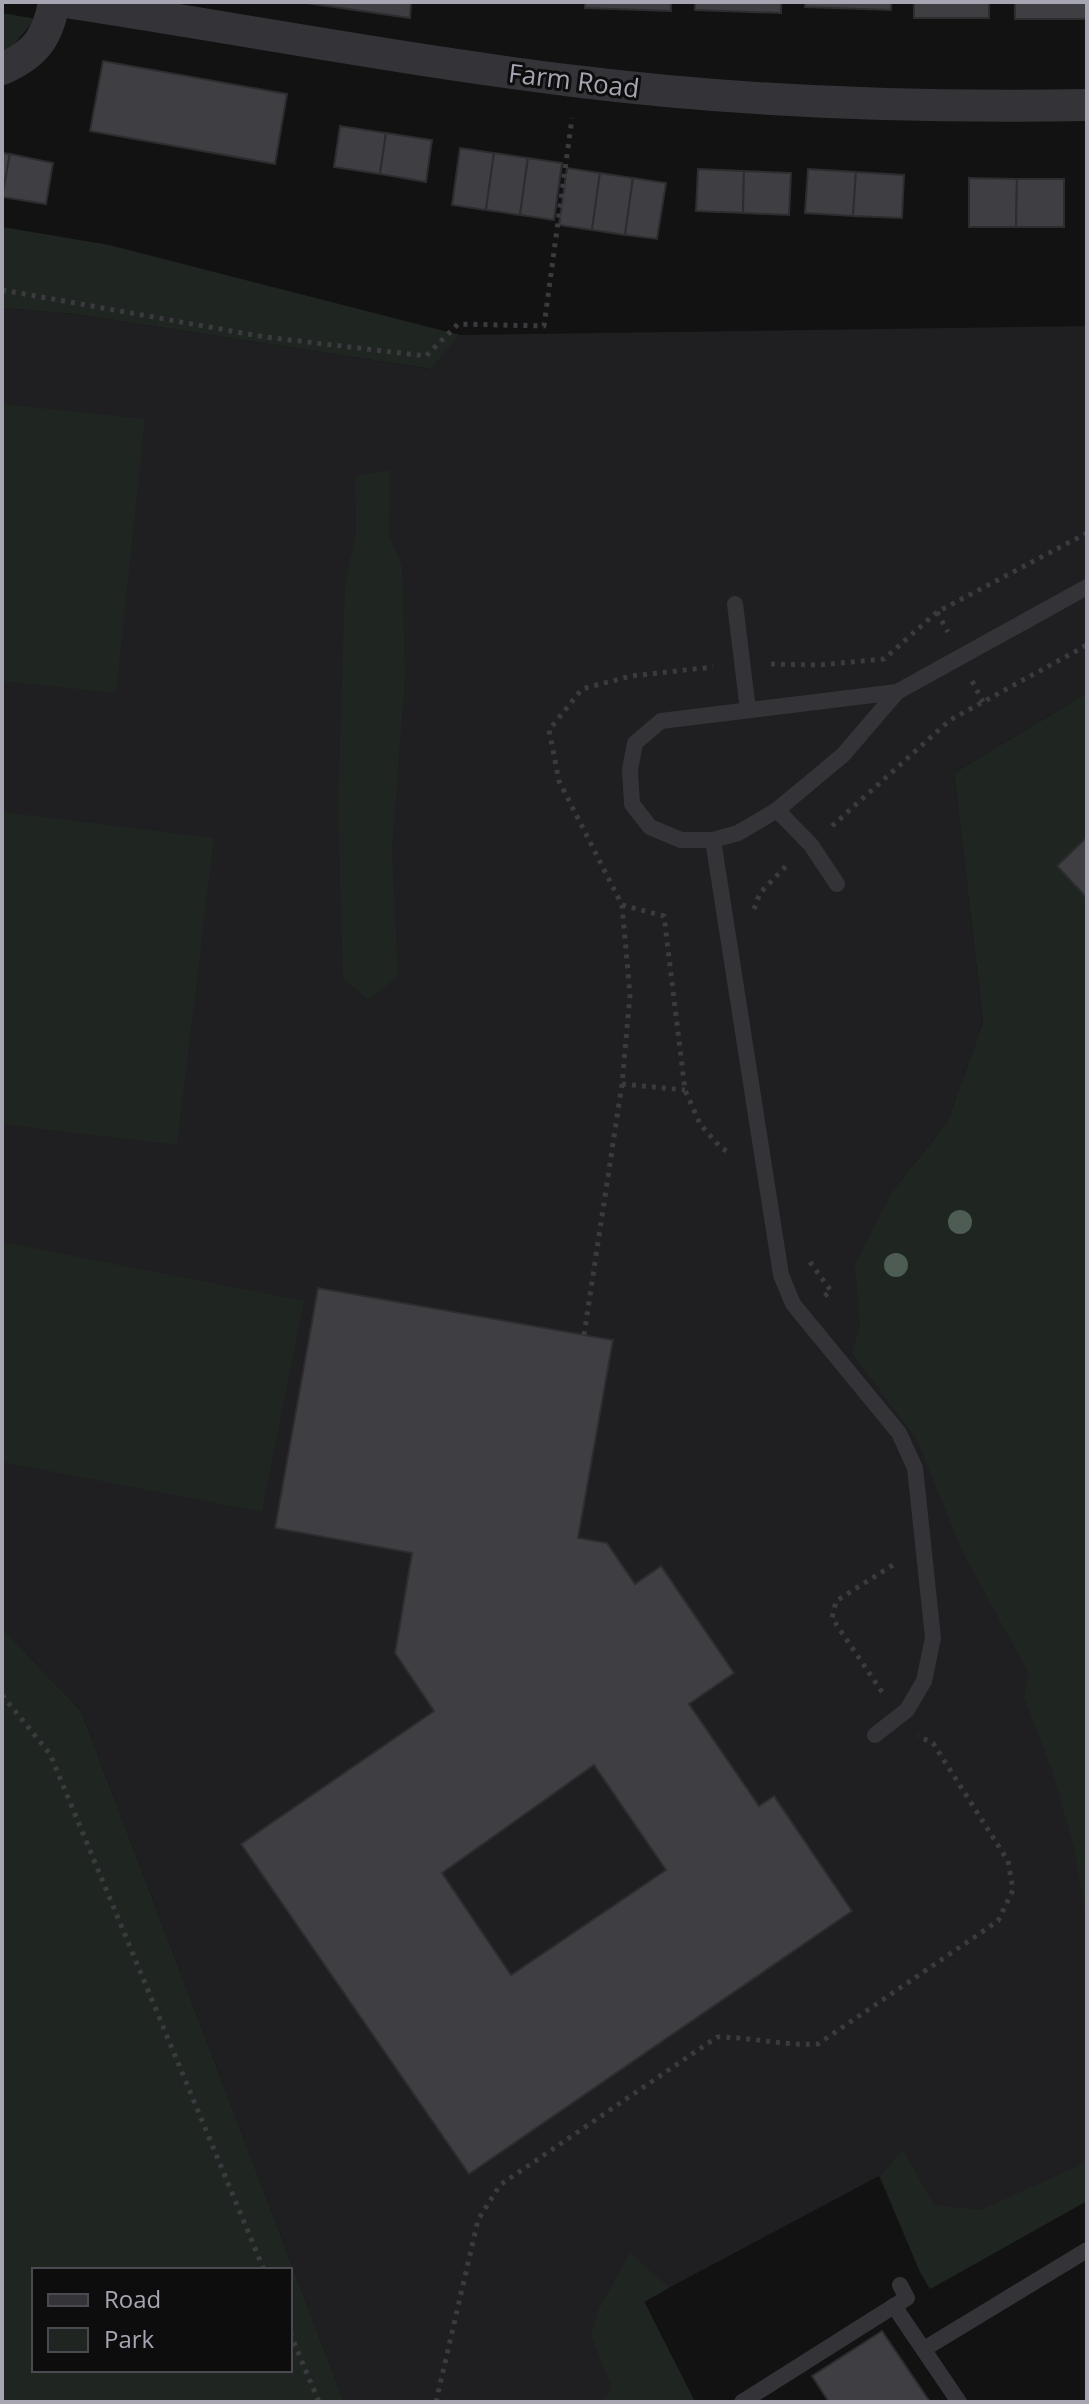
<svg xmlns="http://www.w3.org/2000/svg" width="1089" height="2404" viewBox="0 0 1089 2404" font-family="'Open Sans',sans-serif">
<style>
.built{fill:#1f1e20}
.green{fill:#1f2621;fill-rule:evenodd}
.building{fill:#3f3f43;stroke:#2d2c2f;stroke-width:2;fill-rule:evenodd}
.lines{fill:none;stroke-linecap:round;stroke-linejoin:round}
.path{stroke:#3a3a3f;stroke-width:5;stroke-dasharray:4 6;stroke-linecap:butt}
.lane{stroke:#343438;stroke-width:16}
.street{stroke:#343438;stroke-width:32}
.tree{fill:#4d5d53}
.labels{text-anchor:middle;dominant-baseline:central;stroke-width:6;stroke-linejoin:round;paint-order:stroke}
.street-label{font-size:26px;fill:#a5a6b2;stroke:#0d0d0e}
</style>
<rect width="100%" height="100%" fill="#121213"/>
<polygon class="built" points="2,308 75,314 430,369 460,335 1087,326 1087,693 954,773 983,1022 947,1123 893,1190 1087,1682 1087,2201 930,2289 920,2272 879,2176 644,2301 695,2402 344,2402 81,1711 2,1628"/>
<g class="green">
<polygon points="2,13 36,19 7,52 2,53"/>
<polygon points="2,227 109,245 460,335 431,369 75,314 2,308"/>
<polygon points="2,404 145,419 116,693 2,681"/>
<polygon points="390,470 389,535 402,566 405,677 392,851 398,977 368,999 343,978 338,809 345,583 356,534 355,476"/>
<polygon points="1087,693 1087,1922 1074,1847 1053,1773 1024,1697 1028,1672 962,1551 917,1440 852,1353 860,1325 855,1264 893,1190 947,1123 983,1022 954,773"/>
<polygon points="2,812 214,838 177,1145 2,1124"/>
<polygon points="2,1242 304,1301 262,1512 2,1462"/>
<path d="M2,1628L81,1711L344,2402H2ZM290,2270V2370H34V2270Z"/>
<polygon points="903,2150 934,2205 980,2210 1087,2162 1087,2201 930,2289 920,2272 880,2176"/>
<polygon points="630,2253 669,2288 644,2302 695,2402 601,2402 612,2388 591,2335 598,2311"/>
</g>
<g class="building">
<polygon points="300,2 411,2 410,18"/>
<polygon points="585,2 671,2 671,11 585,8"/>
<polygon points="695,2 781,2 781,13 695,10"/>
<polygon points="805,2 891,2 891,10 805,7"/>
<rect x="914" y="2" width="75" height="16"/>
<rect x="1015" y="2" width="72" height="17"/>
<polygon points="103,61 287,94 275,164 90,131"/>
<polygon points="340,126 386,133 380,174 334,167"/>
<polygon points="386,133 432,140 426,182 380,174"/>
<polygon points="460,148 494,153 486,210 452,205"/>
<polygon points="2,153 10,154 2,197"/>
<polygon points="494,153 528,158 520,215 486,210"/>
<polygon points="10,154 53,163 46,204 2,197"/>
<polygon points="528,158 562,163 554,220 520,215"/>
<polygon points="567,168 600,173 592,230 559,225"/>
<polygon points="698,169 744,171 743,213 696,211"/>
<polygon points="808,169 856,172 853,216 805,213"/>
<polygon points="744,171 791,173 789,215 743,213"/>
<polygon points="856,172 904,175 902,218 853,216"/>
<polygon points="600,173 633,178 625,235 592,230"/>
<polygon points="633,178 666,183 657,239 625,235"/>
<polygon points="969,178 1017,179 1016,227 969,227"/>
<polygon points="1017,179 1064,179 1064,227 1016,227"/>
<polygon points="1087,837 1087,898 1057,866"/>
<path d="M318,1288L613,1340L578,1538L607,1543L635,1584L661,1566L734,1673L689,1704L759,1806L774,1796L852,1911L469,2174L241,1844L434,1711L395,1653L412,1553L275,1528ZM594,1765L666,1870L511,1975L442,1873Z"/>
<polygon points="882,2331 930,2402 829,2402 812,2376"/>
</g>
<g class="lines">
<g class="path">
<polyline points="2,290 265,337 426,356 458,324 544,326 572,118"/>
<polyline points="937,612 948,632"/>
<polyline points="771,664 819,665 884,659 937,612 1087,533"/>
<polyline points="972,681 983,702"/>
<polyline points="832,826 950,720 1087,645"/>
<polyline points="622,905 664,916 685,1090 700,1124 721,1148 731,1153"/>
<polyline points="754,909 760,893 788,864"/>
<polyline points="622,1084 685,1090"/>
<polyline points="810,1262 831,1291 823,1297"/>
<polyline points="584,1335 622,1084 630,995 622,905 559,781 549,730 582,689 631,676 713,667"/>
<polyline points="882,1692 832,1618 836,1601 896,1563"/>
<polyline points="2,1695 50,1754 264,2270"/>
<polyline points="290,2333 319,2402"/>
<path d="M436,2402L478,2220L500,2185L717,2037C752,2037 783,2046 818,2044L998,1921L1013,1890L1008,1861L933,1743L918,1736"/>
</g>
<g class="lane">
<polyline points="735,604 748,710"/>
<polyline points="897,692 661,721 635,743 630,770 632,804 650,827 681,840 713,840 738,833 777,810 843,755 897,692 1087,587"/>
<polyline points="777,810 811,845 837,884"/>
<polyline points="713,840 781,1275 793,1304 899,1433 915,1468 933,1638 924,1681 907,1710 875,1735"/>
<polyline points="894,2306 907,2298 900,2285"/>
<polyline points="924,2349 1087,2250"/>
<polyline points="742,2402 894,2306 959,2402"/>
</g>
<g class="street">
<path d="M66,2C235,28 404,60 574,81C743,102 917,108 1087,105"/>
<path d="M2,69C36,54 48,37 54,2"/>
</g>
</g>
<g class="tree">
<circle cx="960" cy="1222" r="12"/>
<circle cx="896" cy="1265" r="12"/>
</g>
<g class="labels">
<g class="street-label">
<text transform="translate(574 80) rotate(7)">Farm Road</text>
</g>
</g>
<rect width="1089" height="2404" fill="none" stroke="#a5a6b2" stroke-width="8"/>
<rect x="32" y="2268" width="260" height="104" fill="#0d0d0e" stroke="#4a4a50" stroke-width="2"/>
<rect x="48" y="2294" width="40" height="12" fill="#343438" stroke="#4a4a50" stroke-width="2"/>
<text x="104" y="2308" font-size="24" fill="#a5a6b2">Road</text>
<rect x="48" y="2328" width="40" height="24" fill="#1f2621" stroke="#4a4a50" stroke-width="2"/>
<text x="104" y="2348" font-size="24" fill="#a5a6b2">Park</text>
</svg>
